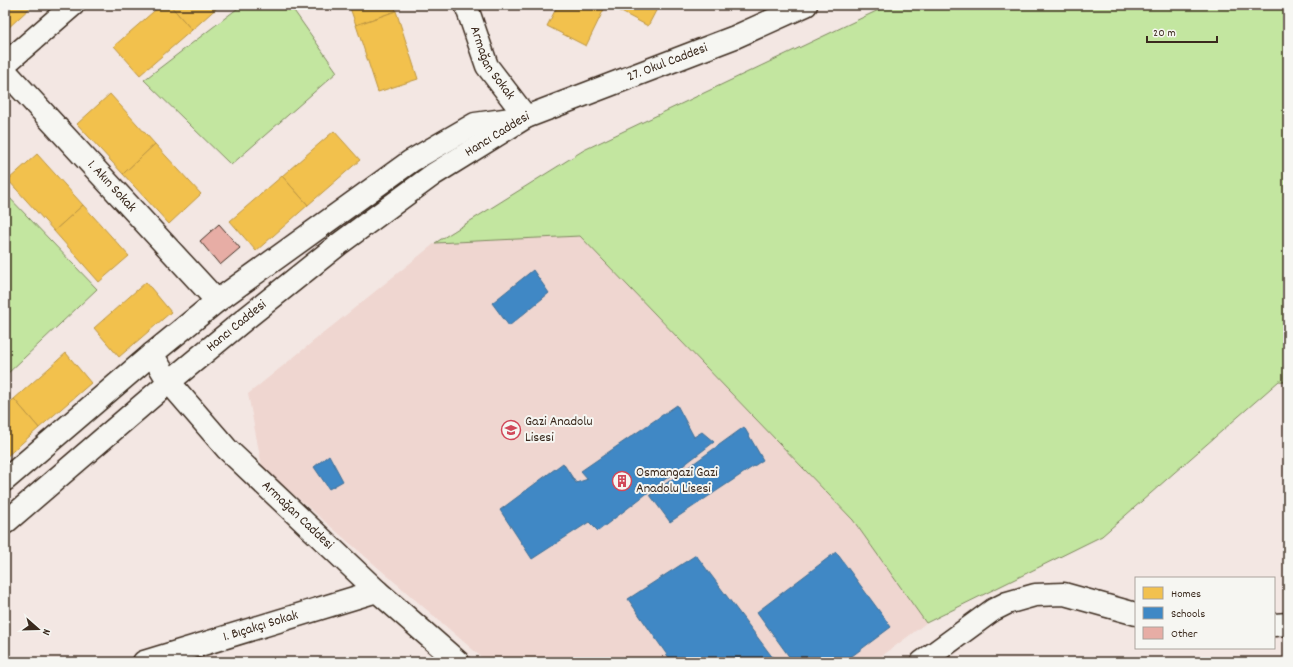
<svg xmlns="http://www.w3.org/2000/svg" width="1293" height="667" viewBox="0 0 1293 667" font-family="Dekko,sans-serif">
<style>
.built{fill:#efd6d0}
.green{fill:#c3e6a0;stroke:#7f885f}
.homes{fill:#f2c14e;stroke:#bb9440}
.schools{fill:#3f88c5;stroke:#3e6c93}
.building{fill:#e7ada5;stroke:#3b2a1e}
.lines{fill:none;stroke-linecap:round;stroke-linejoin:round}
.street-casing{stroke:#3b2a1e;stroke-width:25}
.secondary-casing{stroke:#3b2a1e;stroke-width:25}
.street{stroke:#f6f6f2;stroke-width:22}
.secondary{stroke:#f6f6f2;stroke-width:22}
.labels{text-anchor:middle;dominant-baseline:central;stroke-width:4;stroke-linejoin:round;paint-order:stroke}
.street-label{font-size:14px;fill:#3b2a1e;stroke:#f6f6f2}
.poi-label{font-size:14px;fill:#3b2a1e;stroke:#f6f6f2;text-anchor:start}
</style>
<rect width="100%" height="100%" fill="#f3e7e3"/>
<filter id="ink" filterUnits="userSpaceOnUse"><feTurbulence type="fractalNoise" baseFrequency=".025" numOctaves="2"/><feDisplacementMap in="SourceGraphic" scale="8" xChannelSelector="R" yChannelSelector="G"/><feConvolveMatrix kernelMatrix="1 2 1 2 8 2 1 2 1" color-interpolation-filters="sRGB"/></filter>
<g filter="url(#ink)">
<polygon class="built" points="580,236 853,520 926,623 874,662 487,662 262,467 248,394 435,243"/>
<g class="green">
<polygon points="242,5 290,5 337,72 231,165 144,80"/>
<polygon points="889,5 1288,5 1288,382 1279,381 1102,536 926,623 853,520 580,236 435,243 584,150"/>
<polygon points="5,193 97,289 5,376"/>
</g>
<g class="homes">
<polygon points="5,5 33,5 5,31"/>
<polygon points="161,5 170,5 192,30 140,75 114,46"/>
<polygon points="170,5 220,5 192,30"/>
<polygon points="349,5 394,5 396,11 356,25"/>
<polygon points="558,5 606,5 586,46 547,26"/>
<polygon points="608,5 659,5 648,26"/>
<polygon points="396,11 418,79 378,92 356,25"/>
<polygon points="110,94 155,144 123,174 77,124"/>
<polygon points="334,131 360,160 308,205 282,176"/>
<polygon points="155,144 201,194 169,224 123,174"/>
<polygon points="37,154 83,205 54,231 8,180"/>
<polygon points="282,176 308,205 256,251 230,221"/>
<polygon points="83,205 129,256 99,282 54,231"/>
<polygon points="146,282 171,312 119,357 94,328"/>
<polygon points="66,353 91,383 39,428 14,399"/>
<polygon points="14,399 39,428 5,458 5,406"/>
</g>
<g class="schools">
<polygon points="533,270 549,293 509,326 492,303"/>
<polygon points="677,405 694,437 702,432 714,442 598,531 589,522 532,559 500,510 563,463 576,483 588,479 581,471"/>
<polygon points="744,427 763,460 670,522 650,495"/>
<polygon points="329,455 343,481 329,489 314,467"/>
<polygon points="836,552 891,627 844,662 793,662 757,612"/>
<polygon points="696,555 776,662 672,662 628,599"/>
</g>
<polygon class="building" points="219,224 240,248 220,265 200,241"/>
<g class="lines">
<g class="street-casing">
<g id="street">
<path id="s1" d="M5,71L217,301"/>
<polyline points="1274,625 1288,624"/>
<path id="s2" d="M144,662L377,591"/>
<polyline points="922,662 993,610 1007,603 1035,595 1064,594 1136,614"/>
</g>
</g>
<g class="secondary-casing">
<g id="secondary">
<path id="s3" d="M466,5L487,66L526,117"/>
<polyline points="5,64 73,5"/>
<path id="s4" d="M152,354L169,382L227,449L377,591L458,662"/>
<polyline points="5,480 152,354 217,301 411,161 475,124 517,118"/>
<path id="s5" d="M5,523L169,382L244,320L339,244L434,174L526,117L735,37L806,5"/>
</g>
</g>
<use href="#street" class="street"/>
<use href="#secondary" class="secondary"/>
</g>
</g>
<defs>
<g id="school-ring" transform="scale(1)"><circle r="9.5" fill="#f6f6f2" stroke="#d1495b" stroke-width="1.5"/><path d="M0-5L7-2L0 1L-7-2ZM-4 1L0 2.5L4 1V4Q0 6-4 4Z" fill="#d1495b"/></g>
<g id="building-ring" transform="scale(1)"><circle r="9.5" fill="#f6f6f2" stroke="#d1495b" stroke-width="1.5"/><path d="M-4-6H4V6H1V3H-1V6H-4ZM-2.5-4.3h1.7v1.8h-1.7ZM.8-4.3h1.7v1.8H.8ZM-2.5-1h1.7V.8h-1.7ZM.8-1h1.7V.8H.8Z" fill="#d1495b"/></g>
</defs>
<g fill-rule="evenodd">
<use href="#school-ring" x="511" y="430"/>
<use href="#building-ring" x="622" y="481"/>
</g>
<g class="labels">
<g class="street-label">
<text stroke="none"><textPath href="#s3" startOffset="64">Armağan Sokak</textPath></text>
<text stroke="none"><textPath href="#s5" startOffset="813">27. Okul Caddesi</textPath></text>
<text stroke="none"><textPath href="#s5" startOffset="628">Hancı Caddesi</textPath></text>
<text stroke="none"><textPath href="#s1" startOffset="157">1. Akın Sokak</textPath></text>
<text stroke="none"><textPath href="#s5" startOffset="304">Hancı Caddesi</textPath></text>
<text stroke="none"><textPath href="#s4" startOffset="218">Armağan Caddesi</textPath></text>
<text stroke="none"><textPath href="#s2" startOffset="122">1. Bıçakçı Sokak</textPath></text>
</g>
<g class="poi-label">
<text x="525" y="422">Gazi Anadolu<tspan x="525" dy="16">Lisesi</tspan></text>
<text x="636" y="473">Osmangazi Gazi<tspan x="636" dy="16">Anadolu Lisesi</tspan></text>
</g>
</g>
<rect width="1293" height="667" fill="none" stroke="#f6f6f2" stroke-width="20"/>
<rect x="10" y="10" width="1273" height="647" fill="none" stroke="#3b2a1e" stroke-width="1.5" filter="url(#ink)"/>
<rect x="1135" y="577" width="140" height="72" fill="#f6f6f2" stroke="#aba49d"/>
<rect x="1143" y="587" width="20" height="12" fill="#f2c14e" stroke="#aba49d"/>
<text x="1171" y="597" font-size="12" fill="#3b2a1e">Homes</text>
<rect x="1143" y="607" width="20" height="12" fill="#3f88c5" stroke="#aba49d"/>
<text x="1171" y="617" font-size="12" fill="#3b2a1e">Schools</text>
<rect x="1143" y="627" width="20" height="12" fill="#e7ada5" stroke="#aba49d"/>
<text x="1171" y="637" font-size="12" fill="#3b2a1e">Other</text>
<g transform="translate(38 629) rotate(110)" stroke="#f6f6f2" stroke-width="3" paint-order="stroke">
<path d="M0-3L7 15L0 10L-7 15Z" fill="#3b2a1e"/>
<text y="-6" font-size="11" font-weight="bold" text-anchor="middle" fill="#3b2a1e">N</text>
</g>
<path d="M1147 36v6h70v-6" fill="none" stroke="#3b2a1e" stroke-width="2"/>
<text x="1153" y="36" font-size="12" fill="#3b2a1e" stroke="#f6f6f2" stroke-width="3" paint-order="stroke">20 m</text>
</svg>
